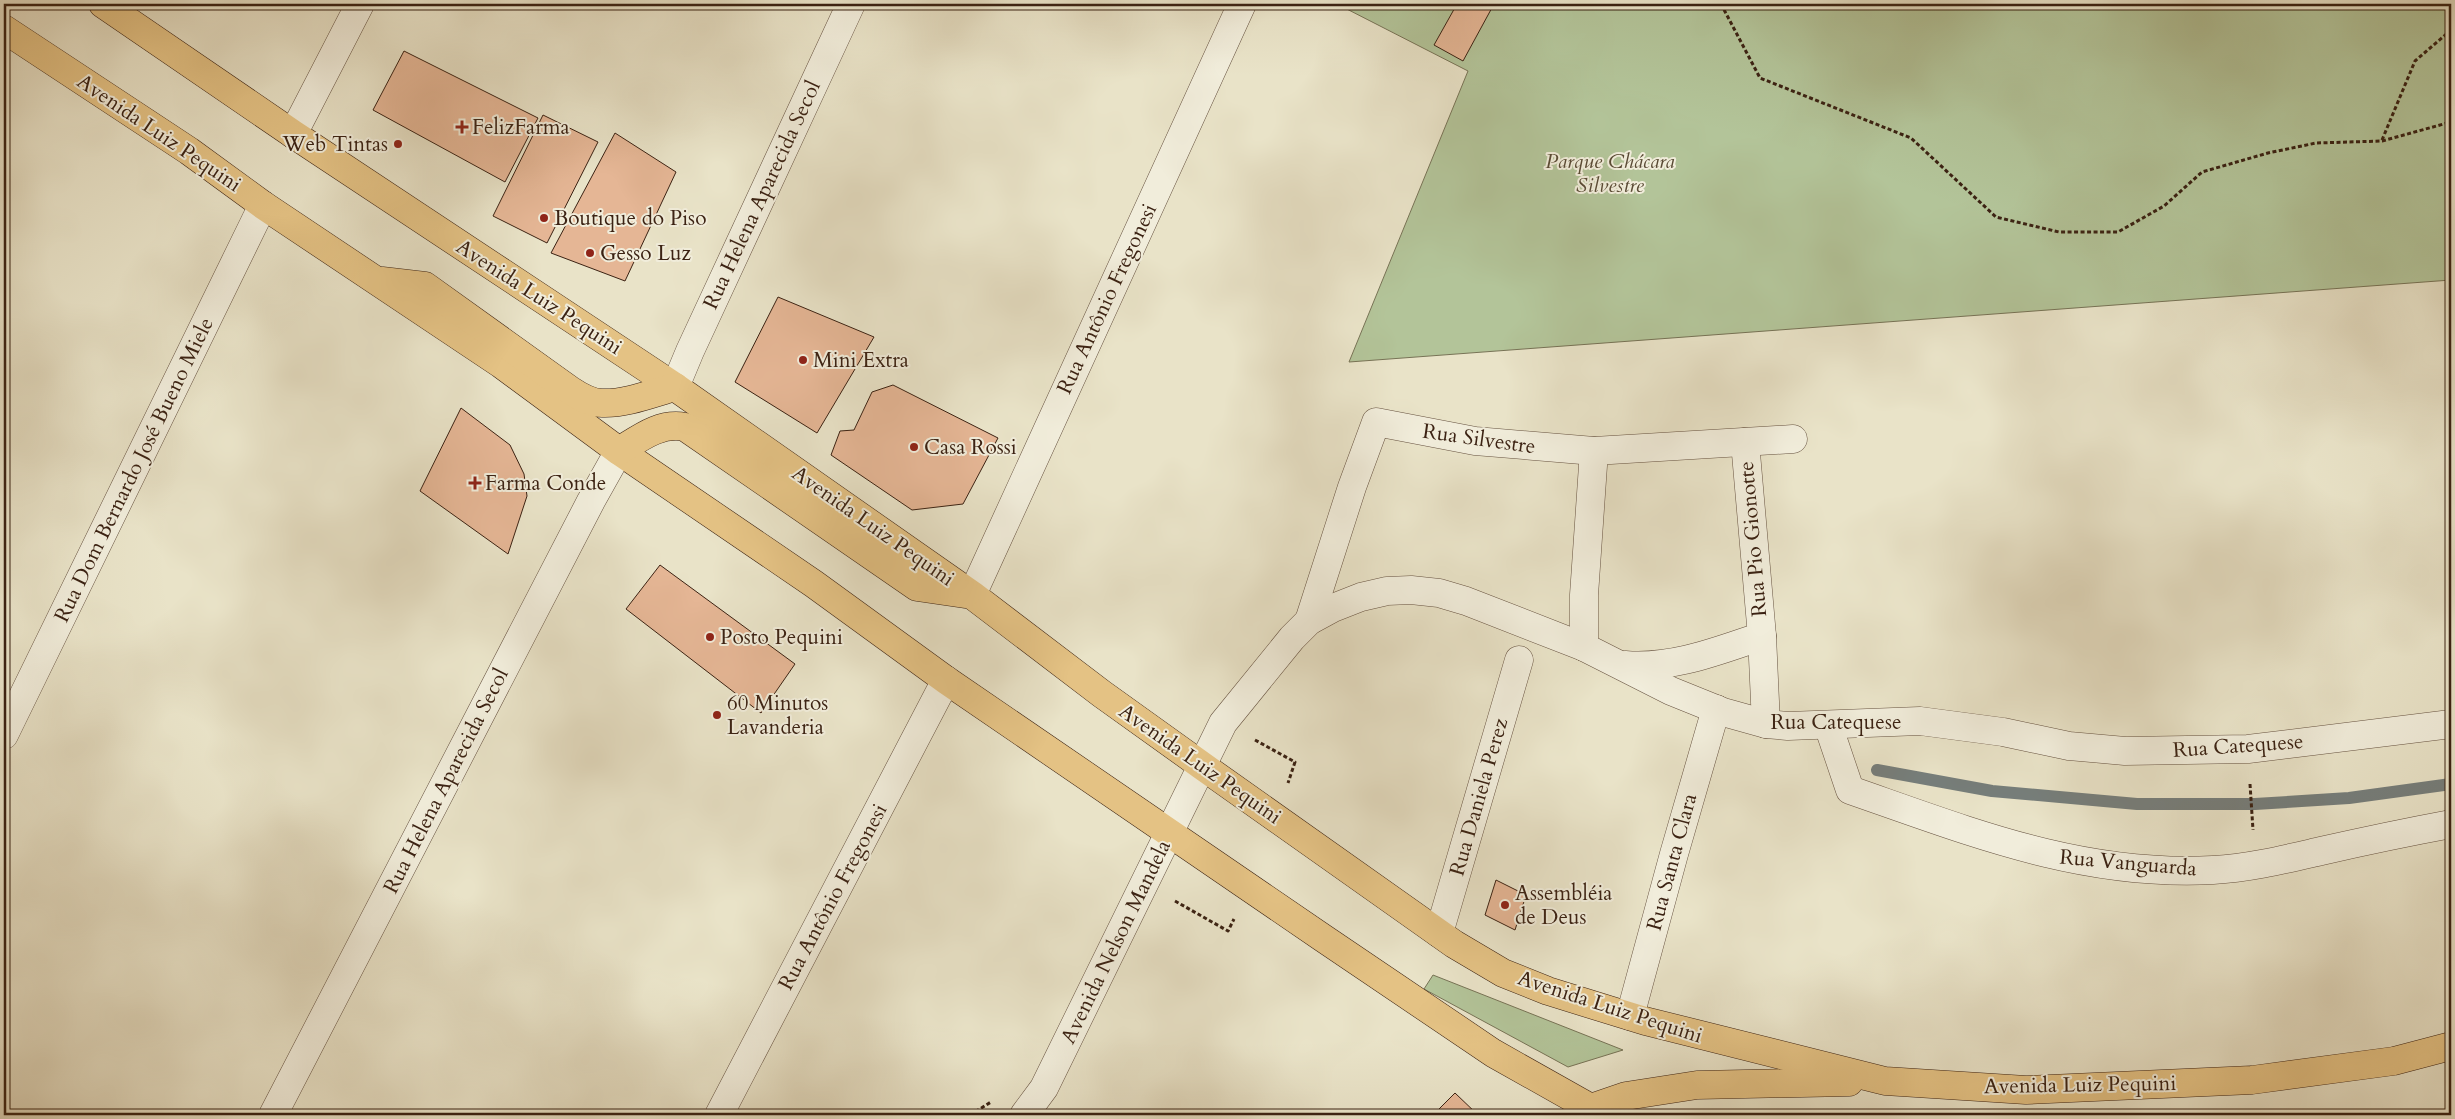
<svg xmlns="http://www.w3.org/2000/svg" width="2455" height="1119" viewBox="0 0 2455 1119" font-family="Cardo,serif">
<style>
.green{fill:#b3c499;stroke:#777356}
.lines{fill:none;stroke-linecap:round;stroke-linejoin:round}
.stream{stroke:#767e7b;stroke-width:12}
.building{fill:#e5b695;stroke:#3b2213}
.minor-casing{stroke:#665240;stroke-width:29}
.major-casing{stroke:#3b2213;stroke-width:29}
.path{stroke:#3b2213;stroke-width:3;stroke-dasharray:4 2.5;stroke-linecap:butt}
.minor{stroke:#f1eddb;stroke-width:28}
.major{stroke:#e4c284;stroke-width:28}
.poi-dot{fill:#8f2418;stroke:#f1eddb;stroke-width:2}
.labels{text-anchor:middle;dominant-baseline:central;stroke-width:4;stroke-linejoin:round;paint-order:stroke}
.poi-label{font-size:21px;fill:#3b2213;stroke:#f1eddb;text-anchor:start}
.street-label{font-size:21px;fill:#3b2213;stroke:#f1eddb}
.park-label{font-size:21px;font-style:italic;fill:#594a34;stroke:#f1eddb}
</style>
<rect width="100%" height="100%" fill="#e9e3c8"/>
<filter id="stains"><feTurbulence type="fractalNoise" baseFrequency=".004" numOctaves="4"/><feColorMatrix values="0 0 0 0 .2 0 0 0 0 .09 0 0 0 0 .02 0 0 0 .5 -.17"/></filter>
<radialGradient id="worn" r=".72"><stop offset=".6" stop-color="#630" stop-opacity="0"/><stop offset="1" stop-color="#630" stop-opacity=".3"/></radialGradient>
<g class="green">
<polygon points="1337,4 2451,4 2451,280 1349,362 1468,71"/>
<polygon points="1433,975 1623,1050 1568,1067 1424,989"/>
</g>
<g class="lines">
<polyline class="stream" points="1877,770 1992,791 2137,804 2255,804 2349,798 2451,784"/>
</g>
<g class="building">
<polygon points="1457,4 1494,4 1463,61 1434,45"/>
<polygon points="404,51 538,118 505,182 373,110"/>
<polygon points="543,115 598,142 547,243 493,216"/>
<polygon points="615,133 676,172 625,281 551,253"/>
<polygon points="778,297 874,337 817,433 735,382"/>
<polygon points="893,385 998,438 963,504 912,510 831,455 840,431 854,430 872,392"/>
<polygon points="461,408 510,445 524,474 527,496 508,554 420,491"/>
<polygon points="660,565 795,664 761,713 626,609"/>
<polygon points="1496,880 1526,895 1515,930 1485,915"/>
<polygon points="1455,1093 1478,1115 1433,1115"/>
</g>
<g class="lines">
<g class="minor-casing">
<g id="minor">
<polyline points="293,134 360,4"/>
<polyline points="675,387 690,351 851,4"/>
<polyline points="1745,442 1762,636 1766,724"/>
<polyline points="972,595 1242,4"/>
<polyline points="1309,621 1352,487 1376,422 1475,441 1594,451 1793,439"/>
<polyline points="1584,647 1584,595 1594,451"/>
<path d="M1625,665C1673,669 1717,651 1762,636"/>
<path d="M1828,725L1850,790C1971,832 2082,877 2213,870C2250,868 2286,859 2321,851C2365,841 2408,832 2451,824"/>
<polyline points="4,735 263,205"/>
<polyline points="1439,933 1519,660"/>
<polyline points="1630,1016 1674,854 1716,709"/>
<polyline points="273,1115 591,501 619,451"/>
<polyline points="719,1115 946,680"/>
<polyline points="1024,1115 1044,1088 1223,723 1292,638 1309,621 1333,608 1361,597 1387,591 1411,590 1439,593 1466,601 1584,647 1671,691 1723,712 1766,724 1788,726 1920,721 2003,732 2069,746 2125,751 2248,749 2451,724"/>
</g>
</g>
<g class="major-casing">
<g id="major">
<polyline points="103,4 293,134 675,387 972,595 1102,694 1201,765 1454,944 1503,973 1548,991 1645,1021 1885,1081 2026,1090 2252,1080 2394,1061 2451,1046"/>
<polyline points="4,29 189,151 263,205 501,364 619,451 814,584 946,680 1323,938 1493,1053 1603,1115"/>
<path d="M382,281L425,286L570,390C579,396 591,403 602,403C626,404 653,393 675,387"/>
<path d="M619,451C640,438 660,422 685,427L917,587L965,594"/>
<polyline points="1591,1108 1626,1096 1697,1085 1849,1082"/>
</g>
</g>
<g class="path">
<polyline points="1721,4 1760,78 1911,138 1996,217 2059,232 2118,232 2164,206 2202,172 2268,153 2316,143 2382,141 2451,122"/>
<polyline points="2382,140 2415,61 2451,30"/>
<polyline points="1255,740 1295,762 1288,783"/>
<polyline points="2250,784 2253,830"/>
<polyline points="1175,901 1228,931 1234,919"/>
<polyline points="970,1115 991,1102"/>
</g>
<use href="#minor" class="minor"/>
<use href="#major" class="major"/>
</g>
<g class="poi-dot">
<path d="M459.5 119.5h5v5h5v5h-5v5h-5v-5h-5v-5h5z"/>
<circle cx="398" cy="144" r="5"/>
<circle cx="544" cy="218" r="5"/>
<circle cx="590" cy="253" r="5"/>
<circle cx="803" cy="360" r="5"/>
<circle cx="914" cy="447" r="5"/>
<path d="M472.5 475.5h5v5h5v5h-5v5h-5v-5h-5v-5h5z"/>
<circle cx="710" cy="637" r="5"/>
<circle cx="717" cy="715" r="5"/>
<circle cx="1505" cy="905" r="5"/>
</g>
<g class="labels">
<g class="poi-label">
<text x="472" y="127">FelizFarma</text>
<text x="388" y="144" text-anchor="end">Web Tintas</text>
<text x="554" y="218">Boutique do Piso</text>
<text x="600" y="253">Gesso Luz</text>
<text x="813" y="360">Mini Extra</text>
<text x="924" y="447">Casa Rossi</text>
<text x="485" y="483">Farma Conde</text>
<text x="720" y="637">Posto Pequini</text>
<text x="727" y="703">60 Minutos<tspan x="727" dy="24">Lavanderia</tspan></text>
<text x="1515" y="893">Assembléia<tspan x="1515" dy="24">de Deus</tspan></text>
</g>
<g class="street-label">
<text transform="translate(159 133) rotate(34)">Avenida Luiz Pequini</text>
<text transform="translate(762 195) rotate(-65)">Rua Helena Aparecida Secol</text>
<text transform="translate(539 297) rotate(33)">Avenida Luiz Pequini</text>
<text transform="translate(1107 299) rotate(-65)">Rua Antônio Fregonesi</text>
<text transform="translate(1479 439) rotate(8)">Rua Silvestre</text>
<text transform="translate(134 470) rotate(-64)">Rua Dom Bernardo José Bueno Miele</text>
<text transform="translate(873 526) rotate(35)">Avenida Luiz Pequini</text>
<text transform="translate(1753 539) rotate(-95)">Rua Pio Gionotte</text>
<text x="1836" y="722">Rua Catequese</text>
<text transform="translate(2238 746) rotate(-4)">Rua Catequese</text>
<text transform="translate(1200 764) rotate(35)">Avenida Luiz Pequini</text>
<text transform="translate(446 781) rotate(-63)">Rua Helena Aparecida Secol</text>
<text transform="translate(1479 797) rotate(-74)">Rua Daniela Perez</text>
<text transform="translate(1672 862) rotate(-75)">Rua Santa Clara</text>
<text transform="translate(2128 863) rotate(5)">Rua Vanguarda</text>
<text transform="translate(833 897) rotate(-62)">Rua Antônio Fregonesi</text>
<text transform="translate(1116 942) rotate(-64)">Avenida Nelson Mandela</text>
<text transform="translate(1610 1007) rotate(18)">Avenida Luiz Pequini</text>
<text transform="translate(2080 1085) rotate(-1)">Avenida Luiz Pequini</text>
</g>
<g class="park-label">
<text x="1610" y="161">Parque Chácara<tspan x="1610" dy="24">Silvestre</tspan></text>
</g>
</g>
<rect width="2455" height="1119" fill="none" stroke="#e9e3c8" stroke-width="20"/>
<rect x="5" y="5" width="2445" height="1109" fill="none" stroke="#3b2213" stroke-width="2.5"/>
<rect x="10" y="10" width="2435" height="1099" fill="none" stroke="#3b2213"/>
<rect width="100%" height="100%" filter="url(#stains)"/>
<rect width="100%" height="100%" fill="url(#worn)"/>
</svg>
